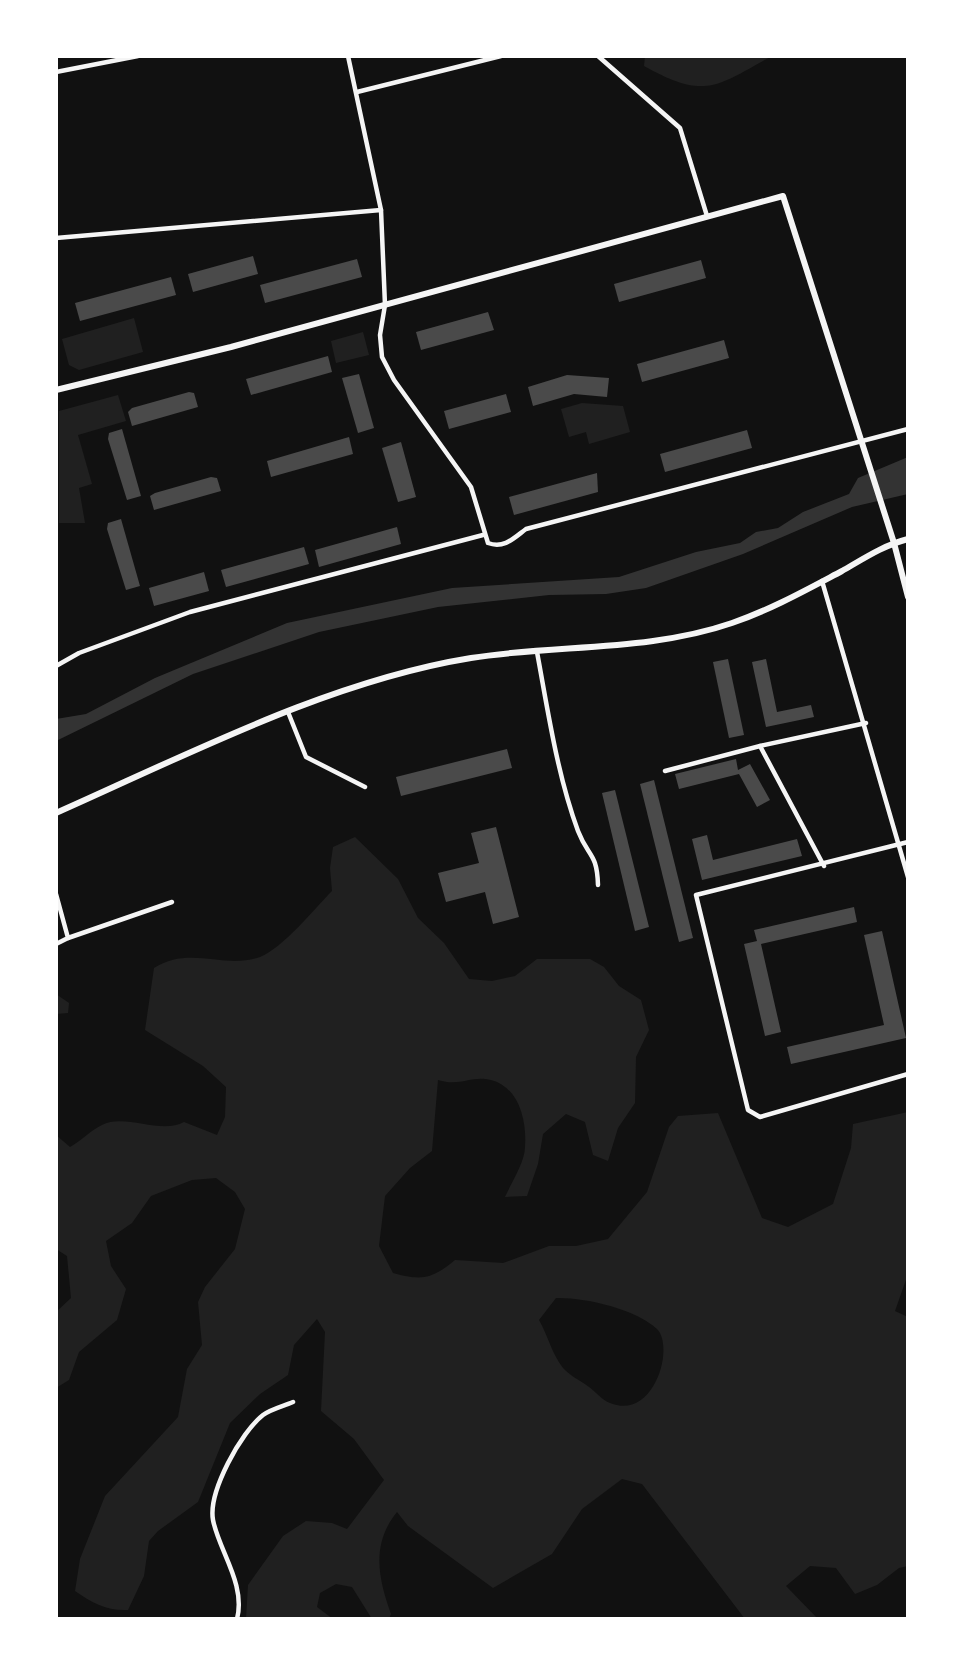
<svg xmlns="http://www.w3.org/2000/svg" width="964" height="1675" viewBox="0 0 964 1675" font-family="'Fira Sans Condensed',sans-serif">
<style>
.green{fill:#202020;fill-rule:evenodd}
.water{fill:#333}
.building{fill:#4a4a4a}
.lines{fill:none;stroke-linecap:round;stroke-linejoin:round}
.minor{stroke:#f5f5f5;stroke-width:4.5}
.tertiary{stroke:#f5f5f5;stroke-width:6}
</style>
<rect width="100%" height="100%" fill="#111"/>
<g class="green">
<path d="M645,56H772C715,87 705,100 644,66Z"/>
<polygon points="134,318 143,352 79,370 69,365 62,339"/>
<polygon points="363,332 369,355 336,363 331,341"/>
<polygon points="118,395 126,421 78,435 92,484 79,488 85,523 59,523 59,411"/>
<polygon points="582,403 623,406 630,432 589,444 586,432 569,437 561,409"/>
<path d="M355,837L398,879L418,918L444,943L469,979L492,981L515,976L537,959H590L604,967L619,986L641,1000L649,1030L636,1057L635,1103L618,1128L608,1161L593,1155L585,1122L566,1114L543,1134L538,1164L527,1196L505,1197C511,1183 525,1162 525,1147C527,1121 519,1087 491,1080C471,1075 461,1087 438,1080L432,1151L410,1168L385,1196L379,1246L393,1273C422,1281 432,1279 455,1260L503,1263L549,1246H576L608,1239L647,1192L669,1127L678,1116L718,1113L762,1218L788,1227L833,1204L851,1148L853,1124L908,1112V1274L895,1311L908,1317V1566L899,1568L877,1585L855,1594L836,1568L810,1566L786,1586L818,1619H745L642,1484L622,1479L582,1509L552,1554L493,1588L408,1526L397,1512C371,1544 378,1578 391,1614L389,1619H372L352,1587L336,1584L320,1593L317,1607L333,1619H246L248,1585L283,1536L306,1521L332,1523L347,1529L384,1480L354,1439L321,1411L325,1332L317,1319L294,1345L288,1375L260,1394L230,1423L198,1502L158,1531L149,1541L144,1576L128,1610C107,1611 92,1603 75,1591L80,1559L105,1496L178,1417L187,1369L202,1345L198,1302L205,1287L235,1249L245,1209L235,1192L216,1178L192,1180L151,1196L132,1223L106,1241L111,1266L126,1289L117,1320L79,1352L69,1380L56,1388V1312L71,1298L67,1256L56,1249V1135L70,1147C81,1141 91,1130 102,1125C125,1113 161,1135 184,1122L217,1135L225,1117L226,1087L203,1066L145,1030L154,968C191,945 224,970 260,957C283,948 314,909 332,891L330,868L333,847ZM556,1298C584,1297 636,1309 657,1329C675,1347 654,1421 610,1403C602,1400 596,1392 589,1387C580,1380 570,1376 563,1368C552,1354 548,1336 539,1320Z"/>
<polygon points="56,994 69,1003 68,1013 56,1014"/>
</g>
<polygon class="water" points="908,457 908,494 852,507 743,554 646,588 606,594 549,595 438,607 319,632 193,674 56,741 56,719 86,714 155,678 287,623 452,588 619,577 696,552 740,543 756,532 778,528 803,512 849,494 858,478"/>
<g class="building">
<polygon points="253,256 258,274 193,292 188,274"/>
<polygon points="357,259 362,277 265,303 260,285"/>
<polygon points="701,260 706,278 619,302 614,284"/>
<polygon points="171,277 176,295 80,321 75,303"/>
<polygon points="488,312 494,330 421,350 416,332"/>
<polygon points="724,340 729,358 642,382 637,364"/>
<polygon points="328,356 332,372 251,395 246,379"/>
<polygon points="359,374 374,428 358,433 342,378"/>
<polygon points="567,375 609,378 607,397 574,394 533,406 528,387"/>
<polygon points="189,392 194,393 198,407 132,426 128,412 132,408"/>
<polygon points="506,394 511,412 449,429 444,411"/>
<polygon points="122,429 141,496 127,500 108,439 109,433"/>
<polygon points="747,430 752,448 665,472 660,454"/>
<polygon points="349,437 353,454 271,477 267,461"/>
<polygon points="401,442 416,497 398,502 382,448"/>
<polygon points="597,473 598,492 514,515 509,497"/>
<polygon points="211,477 217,478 221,491 154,510 150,496 155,493"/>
<polygon points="121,519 140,586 126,590 107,529 108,523"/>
<polygon points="397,527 401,544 319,567 315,550"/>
<polygon points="304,547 309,564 226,587 221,570"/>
<polygon points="204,572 209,591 154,606 149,588"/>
<polygon points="728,659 744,735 729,738 713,662"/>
<polygon points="766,659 777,712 811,705 814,717 766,727 752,662"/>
<polygon points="507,749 512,768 401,796 396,777"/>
<polygon points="736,759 738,770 750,764 770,800 757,807 739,774 679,789 675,774"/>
<polygon points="654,780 693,938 679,942 640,784"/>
<polygon points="615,790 649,927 635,931 602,793"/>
<polygon points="496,827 519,917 493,924 485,892 446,902 438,873 479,863 471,833"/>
<polygon points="707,835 713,860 797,839 802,856 702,880 692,839"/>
<polygon points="854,907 857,922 761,944 781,1032 765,1036 744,944 757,941 754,930"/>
<polygon points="882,931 906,1038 791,1064 787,1047 884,1025 864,935"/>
</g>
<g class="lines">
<g class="minor">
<path d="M348,56L381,210L385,305L380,335L382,357L394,380L471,487L488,543C504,549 514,538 526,529L908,429"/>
<polyline points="598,56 680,128 707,216"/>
<polyline points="56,72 138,56"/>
<polyline points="357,92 501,56"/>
<polyline points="56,238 381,210"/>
<polyline points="822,581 908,877"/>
<path d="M537,652C548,711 557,774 578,831C588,857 597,852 598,885"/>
<polyline points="56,666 79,653 190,612 483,535"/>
<polyline points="288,712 306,757 365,787"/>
<polyline points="760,746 824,866"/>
<polyline points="665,771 760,746 866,723"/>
<polyline points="908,842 696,895 748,1110 760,1117 908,1074"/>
<polyline points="56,894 68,938 56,944"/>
<polyline points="68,938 172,902"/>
<path d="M237,1619C246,1584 219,1551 213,1520C208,1492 241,1432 263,1415C271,1409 284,1406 293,1402"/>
</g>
<g class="tertiary">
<polyline points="56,390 231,347 783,196 894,543 908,597"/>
<path d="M56,813C187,755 329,681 471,658C557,644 648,652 732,623C770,610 806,590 842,571C863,559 884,545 908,539"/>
</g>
</g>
<rect width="964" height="1675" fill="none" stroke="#ffffff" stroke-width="116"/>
</svg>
